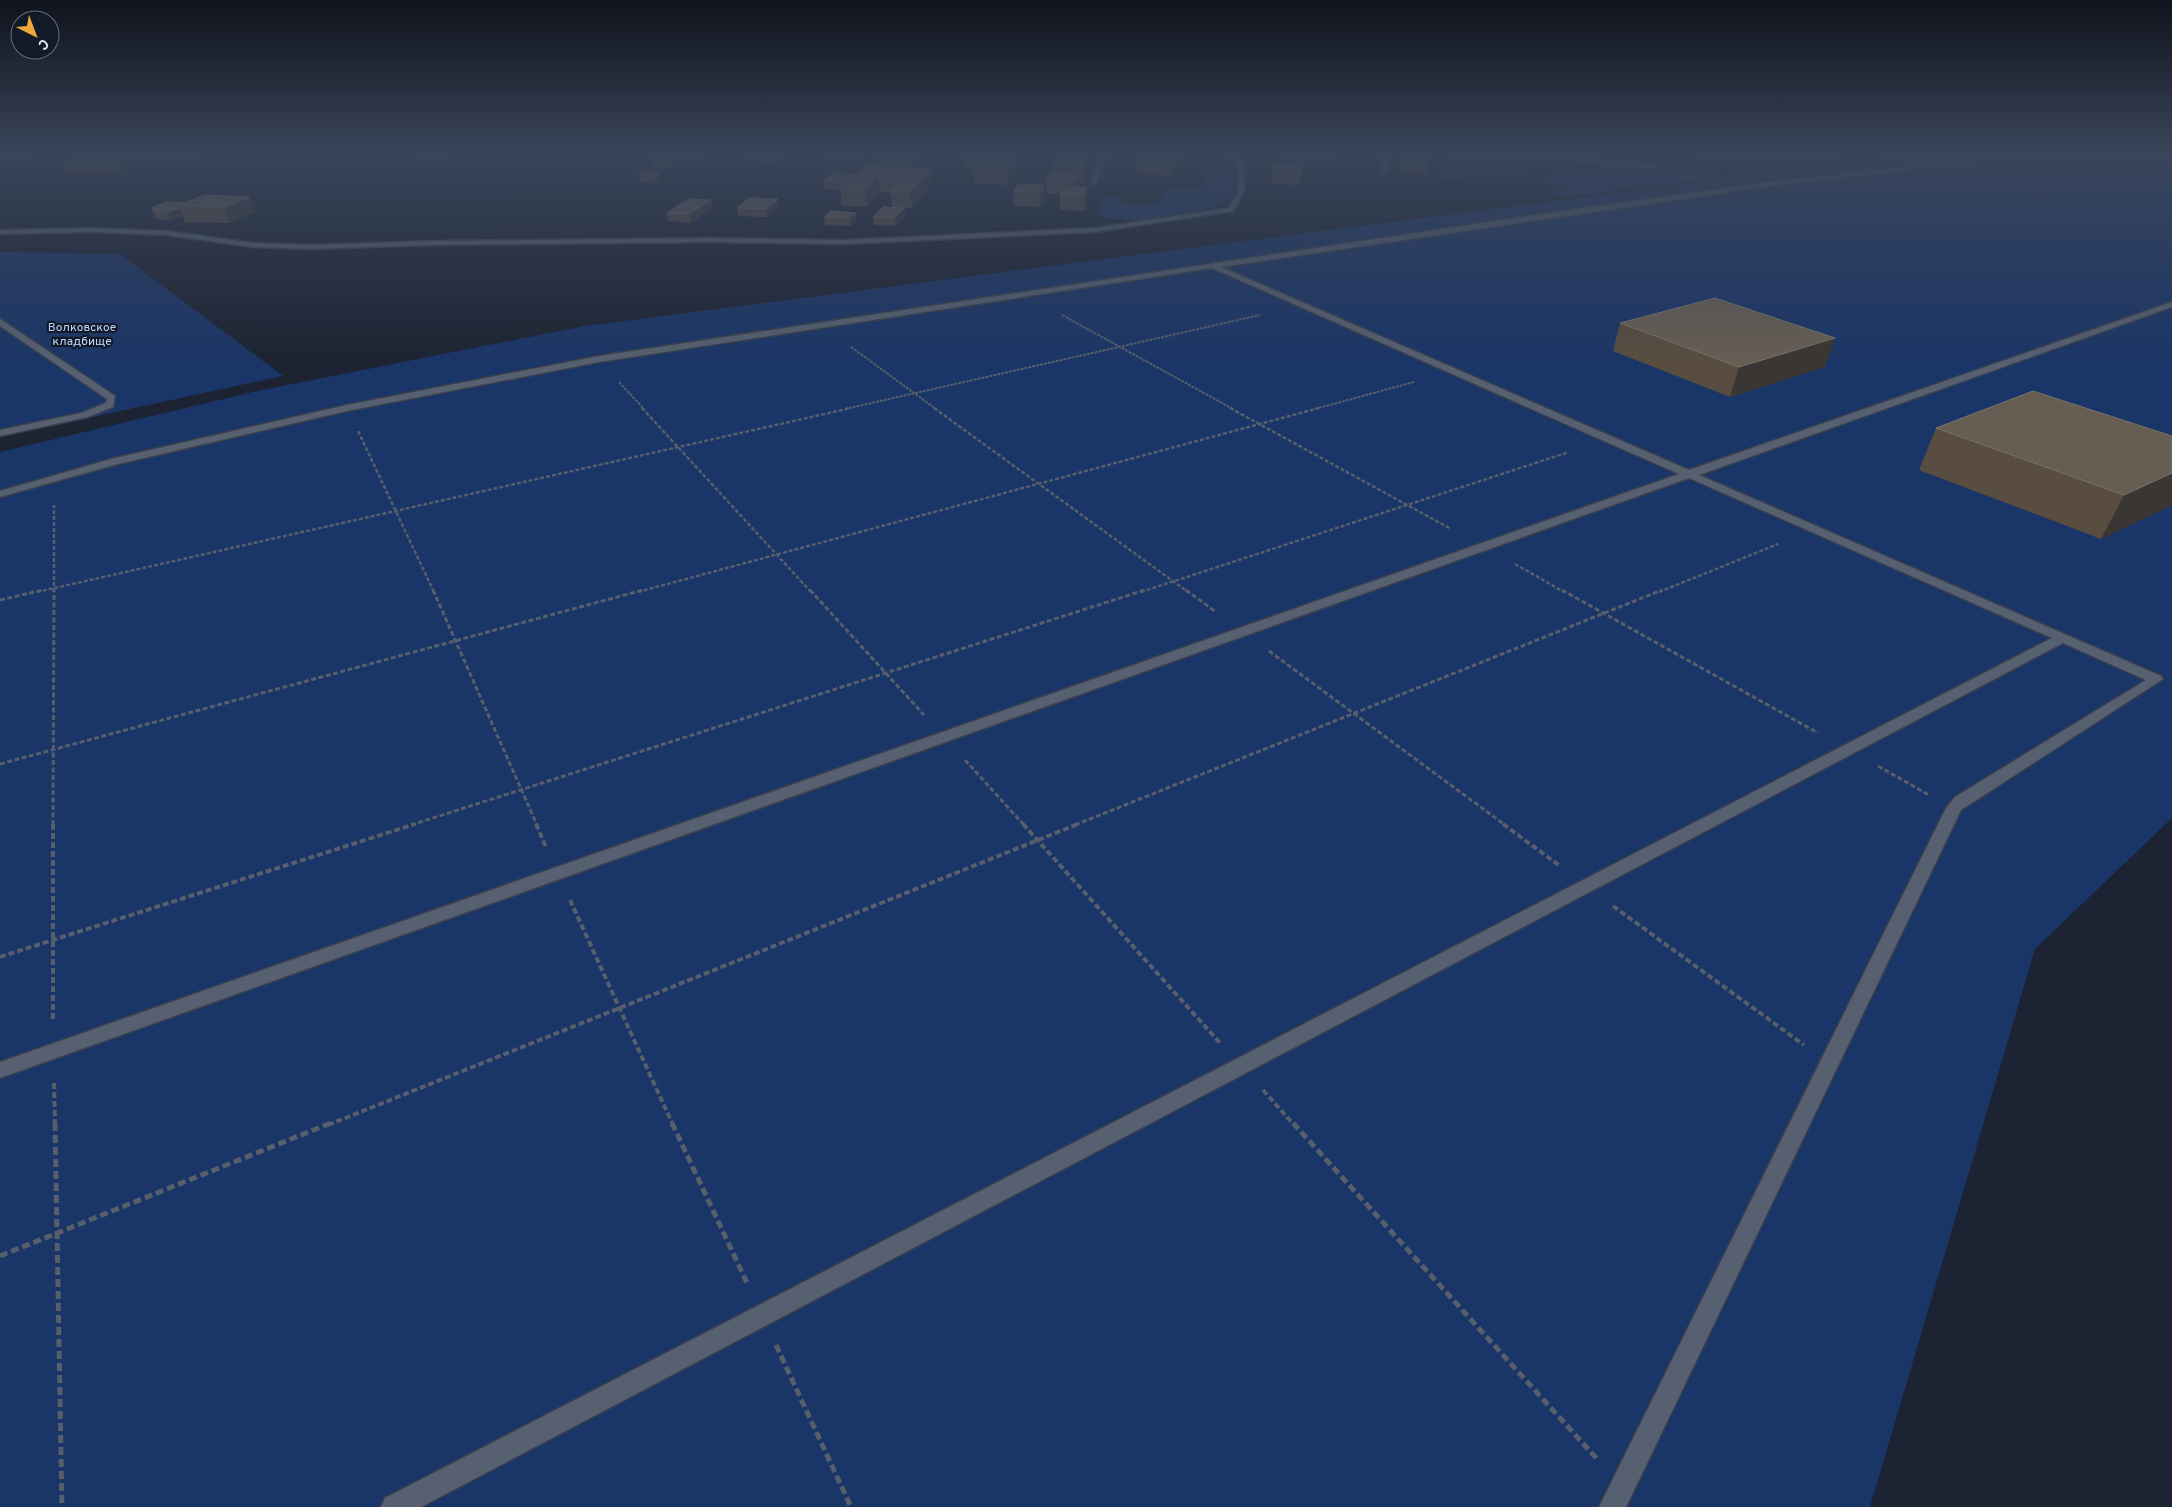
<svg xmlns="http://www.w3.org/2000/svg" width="2172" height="1507" viewBox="0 0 2172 1507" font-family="Overpass,sans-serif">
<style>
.green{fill:#1a3567}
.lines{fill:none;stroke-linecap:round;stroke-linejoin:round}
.lane-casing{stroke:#3a404d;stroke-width:3}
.street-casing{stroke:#3a404d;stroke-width:3}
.path-far4{stroke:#575e6c;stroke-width:2;stroke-dasharray:3 1;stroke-linecap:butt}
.path-far3{stroke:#575e6c;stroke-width:2.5;stroke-dasharray:4 2;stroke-linecap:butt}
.path-far2{stroke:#575e6c;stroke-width:3;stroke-dasharray:5 2.5;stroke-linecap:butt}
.path-far1{stroke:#575e6c;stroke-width:4;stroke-dasharray:6 3;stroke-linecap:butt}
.path{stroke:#575e6c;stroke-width:5;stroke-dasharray:8 4;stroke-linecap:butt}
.lane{fill:#566070;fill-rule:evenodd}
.street{fill:#566070;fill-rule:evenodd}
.wall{fill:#584d40}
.shaded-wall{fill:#3a3633}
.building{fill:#675e53;stroke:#7a736c}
.labels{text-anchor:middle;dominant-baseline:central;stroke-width:4.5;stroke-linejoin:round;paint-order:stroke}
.far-park-label{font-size:12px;fill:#c1d6fb;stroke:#121a28}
</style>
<rect width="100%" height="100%" fill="#1c2332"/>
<g class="green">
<polygon points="1693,154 1830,154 1843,162 1768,171 1723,169 1703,166"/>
<polygon points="1921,154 2172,154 2172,818 2035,949 1870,1507 0,1507 0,452 257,391 585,326"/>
<polygon points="1285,155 1333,157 1330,165 1281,162"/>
<polygon points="1459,155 1524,159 1537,166 1537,168 1502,176 1475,176 1441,181 1448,158"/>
<path d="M1208,162H1223L1235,166V195C1228,199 1220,205 1212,208C1191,215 1119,225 1100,216L1101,198C1118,194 1115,197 1127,204C1137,209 1154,205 1163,200L1164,192L1168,189L1204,188Z"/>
<polygon points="1611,165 1653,172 1705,171 1726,177 1564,197 1547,194 1554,190 1569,188 1569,186 1542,182 1541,179 1556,174"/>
<polygon points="0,252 120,254 283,376 0,437"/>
</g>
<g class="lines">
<g class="lane-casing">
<g id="lane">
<polygon points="1102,154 1108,154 1096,183 1091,184"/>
<polygon points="1225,154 1231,154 1244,164 1244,192 1233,211 1095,232 843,244 708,242 431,245 311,249 252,247 167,235 91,232 0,234 0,230 91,228 167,231 252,243 311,245 431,241 708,238 843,240 1095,228 1229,208 1238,192 1238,165"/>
<polygon points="1381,154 1389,155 1386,172 1383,174 1380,172 1383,156"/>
<polygon points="2025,154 2041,154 1764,187 1221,267 1689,470 2172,302 2172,307 1699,475 2161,676 2163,679 1961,810 1626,1507 1599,1507 1946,808 1955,797 2146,680 2063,643 421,1507 381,1507 385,1498 2052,638 1689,478 0,1078 0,1062 1679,474 1212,268 599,362 347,411 114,465 0,497 0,491 111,459 347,405 599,356 1548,213 1764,183"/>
<polygon points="0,319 115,396 113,407 88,417 0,436 0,430 81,413 106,403 107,399 0,326"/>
</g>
</g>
<g class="street-casing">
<polygon id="street" points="1489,154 1513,154 1658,166 1655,168"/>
</g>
<g class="path-far4">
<polyline points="1062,315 1233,409"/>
<polyline points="851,347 936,409"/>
<polyline points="619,382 644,409"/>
<polyline points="845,409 1260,315"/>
<polyline points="1315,409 1414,382"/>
</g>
<g class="path-far3">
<polyline points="642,408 811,592"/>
<polyline points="934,408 1188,592"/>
<polyline points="1230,408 1451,529"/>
<polyline points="358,431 434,592"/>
<polyline points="1515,564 1564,592"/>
<polyline points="37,592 851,408"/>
<polyline points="54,592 54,505"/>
<polyline points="638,592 1319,408"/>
<polyline points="1141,592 1569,452"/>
<polyline points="1659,592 1778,544"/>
</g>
<g class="path-far2">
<polyline points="433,590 537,825"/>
<polyline points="810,590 924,715"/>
<polyline points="1186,590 1216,612"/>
<polyline points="1562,590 1818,733"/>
<polyline points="0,600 43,590"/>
<polyline points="1269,651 1505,825"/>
<polyline points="965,760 1024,825"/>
<polyline points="0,764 643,590"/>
<polyline points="1878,766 1929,795"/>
<polyline points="53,825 54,590"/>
<polyline points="411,825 1145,590"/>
<polyline points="1075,825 1662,590"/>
</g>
<g class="path-far1">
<polyline points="536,824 546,847"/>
<polyline points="1023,824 1220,1043"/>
<polyline points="1503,824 1560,866"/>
<polyline points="570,900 673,1125"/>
<polyline points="1613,906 1804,1045"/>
<polyline points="0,957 415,824"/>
<polyline points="53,1019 53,824"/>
<polyline points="54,1083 55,1125"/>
<polyline points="1263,1090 1294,1125"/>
<polyline points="328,1125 1078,824"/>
</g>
<g class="path">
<polyline points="55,1123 62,1507"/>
<polyline points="672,1123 748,1285"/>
<polyline points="1293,1123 1598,1460"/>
<polyline points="0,1256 331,1123"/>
<polyline points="776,1345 851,1507"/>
</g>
<use href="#lane" class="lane"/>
<use href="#street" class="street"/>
</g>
<g class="wall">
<polygon points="94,154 197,154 197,155 179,161 165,161 163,155 110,174 64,172 61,165"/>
<polygon points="416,154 446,154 440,156 416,155"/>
<polygon points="670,154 702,154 694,159 683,159 683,162 676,167 653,167 651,159 670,155"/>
<polygon points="790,154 777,163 750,162 749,155"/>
<polygon points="826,154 867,154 858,160 826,159"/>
<polygon points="876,154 923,154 923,155 909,167 877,166"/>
<polygon points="969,154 1002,154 1002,158 1015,159 1016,174 1007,185 974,183 973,168 963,167 963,160"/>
<polygon points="1139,154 1178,154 1178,165 1173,175 1143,174 1143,170 1137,170 1138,155"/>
<polygon points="1431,154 1429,164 1426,173 1400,171 1402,156"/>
<polygon points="1055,161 1086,161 1086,176 1082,183 1079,183 1080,187 1087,187 1087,203 1084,211 1060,210 1060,194 1047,194 1046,178 1054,173"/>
<polygon points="1273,163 1302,170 1300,185 1272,184"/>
<polygon points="864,166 932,183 912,208 895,207 904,208 905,216 895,226 874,225 873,217 892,207 891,193 880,192 867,206 842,206 841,190 825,189 824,181 855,176"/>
<polygon points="660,173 661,181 657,183 641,183 639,175"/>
<polygon points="1044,185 1045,200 1040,207 1014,206 1014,191"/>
<polygon points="250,197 255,212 230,223 185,222 183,216 170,220 156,219 151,208 184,203"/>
<polygon points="778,199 779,207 767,217 738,216 737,208"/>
<polygon points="712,208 691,223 668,221 667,213"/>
<polygon points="831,211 857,221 851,226 825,225 824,217"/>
<polygon points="1620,323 1825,367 1730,397 1613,351"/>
<polygon points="1936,428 2172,436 2172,505 2101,539 1919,470"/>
</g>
<g class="shaded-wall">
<polygon points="0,154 32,154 0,165"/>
<polygon points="143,154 163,154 163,155 110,174 107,166"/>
<polygon points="176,154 197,154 197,155 179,161"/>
<polygon points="439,154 446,154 440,156"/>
<polygon points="693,154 702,154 694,159"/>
<polygon points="779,154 790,154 777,163 776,156"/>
<polygon points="857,154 867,154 858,160"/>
<polygon points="908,154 923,154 923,155 909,167"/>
<polygon points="999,154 1002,154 1002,158 995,166 995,159"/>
<polygon points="1086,154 1086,161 1081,168 1080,161"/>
<polygon points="1177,154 1178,154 1178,165 1173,175 1174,160"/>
<polygon points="1430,154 1431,154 1429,164 1426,173 1428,158"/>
<polygon points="682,155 683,162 676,167 675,160"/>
<polygon points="1015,159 1016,174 1007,185 1007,169"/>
<polygon points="1086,161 1086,176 1082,183 1082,168"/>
<polygon points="931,168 932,183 912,208 910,192"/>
<polygon points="660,173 661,181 657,183 656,176"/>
<polygon points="854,174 855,181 846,190 845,182"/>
<polygon points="1079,174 1080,189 1076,195 1076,179"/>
<polygon points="878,177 880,192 867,206 865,191"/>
<polygon points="1044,185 1045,200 1040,207 1040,192"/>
<polygon points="1087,187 1087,203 1084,211 1084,195"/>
<polygon points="250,197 255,212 230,223 224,207"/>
<polygon points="778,199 779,207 767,217 766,209"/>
<polygon points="711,200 712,208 691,223 689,214"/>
<polygon points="180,208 183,216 170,220 167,212"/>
<polygon points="904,208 905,216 895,226 894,218"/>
<polygon points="856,213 857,221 851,226 850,218"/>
<polygon points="1835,338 1825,367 1730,397 1739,367"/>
<polygon points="2172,473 2172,505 2101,539 2124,495"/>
</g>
<g class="building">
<polygon points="94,154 143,154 107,166 61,165"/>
<polygon points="659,154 682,155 675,160 651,159"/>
<polygon points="751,154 779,154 776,156 749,155"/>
<polygon points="969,154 999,154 995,158 982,158 980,161 963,160"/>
<polygon points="1060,154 1085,154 1080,161 1055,161"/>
<polygon points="1139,154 1177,154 1174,160 1144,159 1145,156 1138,155"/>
<polygon points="1403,154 1430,154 1428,158 1402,156"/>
<polygon points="982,158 1015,159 1007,169 973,168"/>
<polygon points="1058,160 1086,161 1082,168 1054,167"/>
<polygon points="1273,163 1302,164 1302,170 1273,169"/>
<polygon points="864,166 931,168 910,192 890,192 902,178 878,177 865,191 840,190"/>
<polygon points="644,172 660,173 656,176 639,175"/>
<polygon points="833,173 854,174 845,182 824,181"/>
<polygon points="1050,173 1079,174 1076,179 1046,178"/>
<polygon points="1019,184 1044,185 1040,192 1014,191"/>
<polygon points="1064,187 1087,187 1084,195 1060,195"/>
<polygon points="205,195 250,197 224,207 179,205"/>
<polygon points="749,198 778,199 766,209 737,208"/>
<polygon points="689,199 711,200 689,214 667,213"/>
<polygon points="167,202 184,203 179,205 180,208 167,212 153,211 159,209 151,208"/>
<polygon points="883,207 904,208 894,218 873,217"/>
<polygon points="831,211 856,213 850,218 824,217"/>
<polygon points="1715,298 1835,338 1739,367 1620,323"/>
<polygon points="2033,391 2172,436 2172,473 2124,495 1936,428"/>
</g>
<linearGradient id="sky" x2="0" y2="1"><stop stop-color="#0f131c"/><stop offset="0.42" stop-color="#3a455a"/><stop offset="1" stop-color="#3a455a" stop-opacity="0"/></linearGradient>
<rect width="2172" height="365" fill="url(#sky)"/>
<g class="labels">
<g class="far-park-label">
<text x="82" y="328">Волковское<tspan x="82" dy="14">кладбище</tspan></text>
</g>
</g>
<g transform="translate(35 35) rotate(138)"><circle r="24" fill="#121a28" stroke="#646c78"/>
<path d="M0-4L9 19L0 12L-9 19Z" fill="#eda83c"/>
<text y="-8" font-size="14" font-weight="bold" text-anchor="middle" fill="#e0e6f0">С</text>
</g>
</svg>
